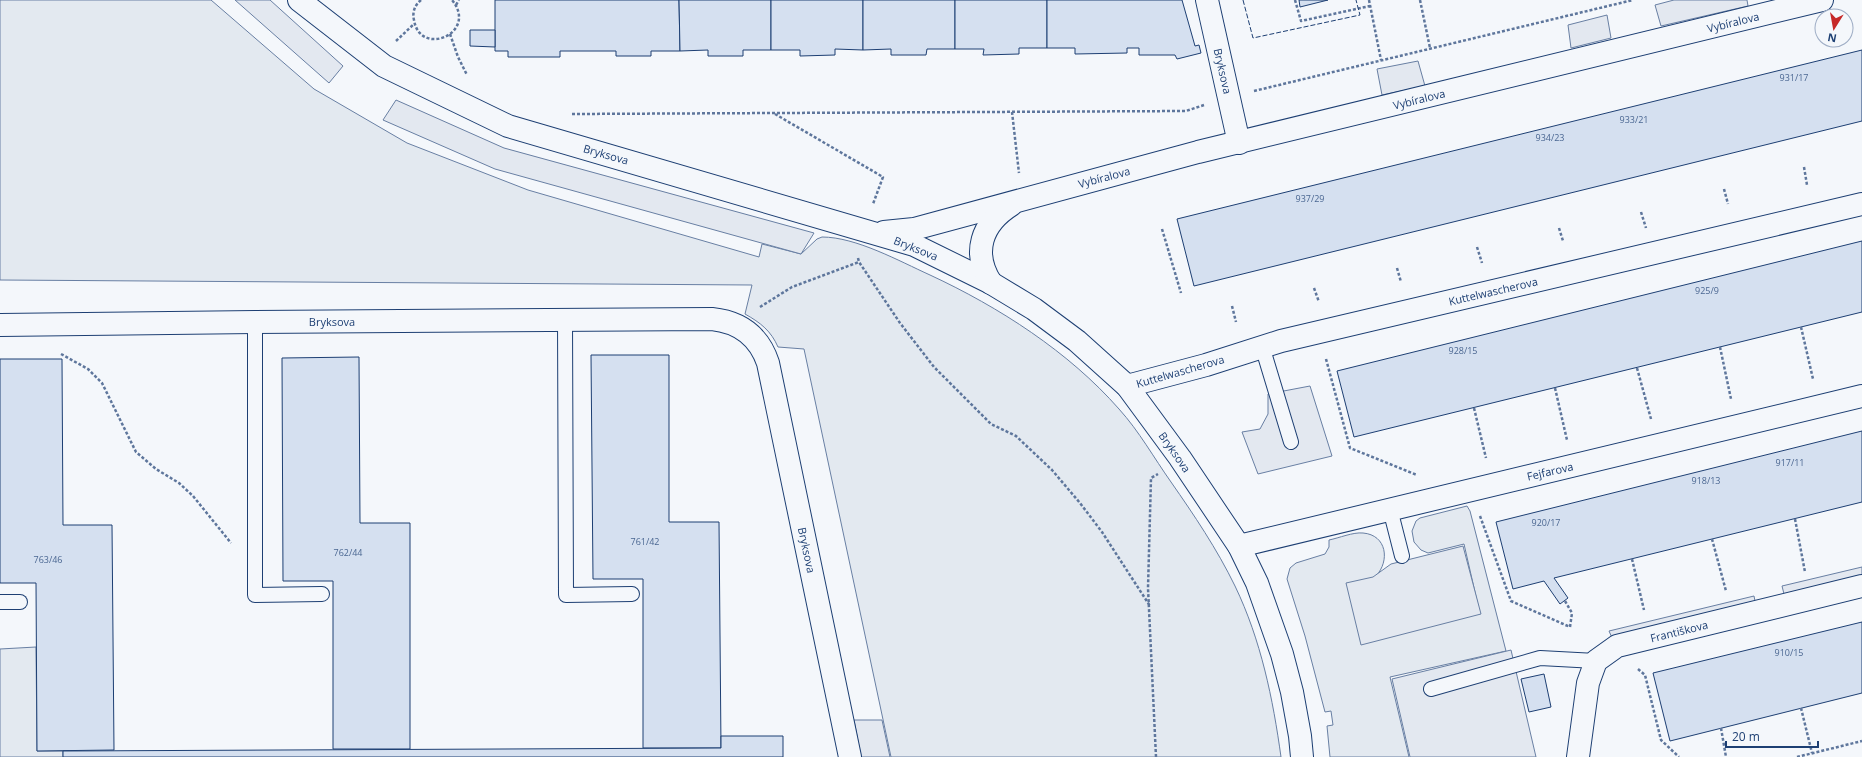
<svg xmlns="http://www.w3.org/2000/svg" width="1862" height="757" viewBox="0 0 1862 757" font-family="'Open Sans',sans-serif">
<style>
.green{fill:#e3e9f0;stroke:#687fa3}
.parking{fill:#e3e8f0;stroke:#687fa3}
.building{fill:#d5e0f0;stroke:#1d3f73}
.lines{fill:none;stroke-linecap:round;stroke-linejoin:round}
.lane-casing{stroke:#1d3f73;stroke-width:16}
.street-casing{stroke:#1d3f73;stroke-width:24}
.path{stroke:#5e769c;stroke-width:2.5;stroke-dasharray:3 2;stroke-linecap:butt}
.lane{stroke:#f4f7fb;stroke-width:14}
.street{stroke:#f4f7fb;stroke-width:22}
.fence{stroke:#1d3f73;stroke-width:1;stroke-dasharray:5 2;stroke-linecap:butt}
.labels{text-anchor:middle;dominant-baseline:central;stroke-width:3;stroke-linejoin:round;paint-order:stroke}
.number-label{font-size:9px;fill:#4b6792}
.street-label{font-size:11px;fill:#1d3f73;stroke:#f4f7fb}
</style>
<rect width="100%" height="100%" fill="#f4f7fb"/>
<g class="green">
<path d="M0,0H211L314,89L407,143L528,190L759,257L762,244L801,254L817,239L822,237C856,237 899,261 930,275C999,307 1069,352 1119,409C1139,431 1154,458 1171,482C1194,515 1217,549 1235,586C1261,640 1273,699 1281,757H891L804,349L778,347C771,331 761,323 745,314L752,285L0,280Z"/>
<path d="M1467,506L1470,511L1506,651L1390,677L1409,757H1330L1327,726L1333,725L1331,711L1325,712L1305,636L1287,579L1290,568L1296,563L1325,554L1329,547V540C1339,538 1353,532 1363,533C1387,535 1390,561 1376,576L1480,614L1464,544L1428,553L1421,550L1414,542L1412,531L1416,521L1420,518Z"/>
<polygon points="36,647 37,751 63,751 63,757 0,757 0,649"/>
</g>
<g class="parking">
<polygon points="235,0 270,0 343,66 329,83"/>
<polygon points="1674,0 1747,0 1748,6 1661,26 1655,5"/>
<polygon points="1607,15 1611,38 1571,48 1568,25"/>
<polygon points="1418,61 1425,86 1382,95 1377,69"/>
<polygon points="396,100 504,148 814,233 801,254 495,169 383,120"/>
<polygon points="1310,386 1332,456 1258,474 1242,432 1260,429 1268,414 1268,394"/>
<polygon points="1463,546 1481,614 1361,645 1346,583 1373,577 1391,564"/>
<polygon points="1862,567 1862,579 1785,598 1782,586"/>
<polygon points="1754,596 1756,606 1613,640 1609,631"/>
<polygon points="1511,650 1536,757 1410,757 1392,679"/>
<polygon points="854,720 882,720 890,757 861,757"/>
</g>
<g class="building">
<polygon points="495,0 679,0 680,51 651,51 651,56 616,56 616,51 560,51 560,57 508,57 508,51 495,51"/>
<polygon points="679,0 771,0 771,50 743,50 743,56 708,56 708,50 680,51"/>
<polygon points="771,0 863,0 863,50 835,49 835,55 800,56 800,50 771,50"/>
<polygon points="863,0 955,0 955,49 927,49 926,55 891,55 891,49 863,50"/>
<polygon points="955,0 1047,0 1047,48 1019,48 1019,54 983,55 984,49 955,49"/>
<polygon points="1047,0 1182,0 1195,46 1199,45 1201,53 1177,59 1175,55 1139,55 1139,48 1127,48 1127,53 1075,54 1075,48 1047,48"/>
<polygon points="1299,0 1328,0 1300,7"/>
<polygon points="470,30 495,30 495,47 470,46"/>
<polygon points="1862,50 1862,121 1194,286 1177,219"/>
<polygon points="1862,241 1862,312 1354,437 1337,371"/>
<polygon points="591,355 669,355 669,522 719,522 721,748 643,748 643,579 593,579"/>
<polygon points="359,357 360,523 410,523 410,749 333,749 333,581 283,581 282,358"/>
<polygon points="0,359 62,359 63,525 112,525 114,750 37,751 36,583 0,583"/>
<polygon points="1862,431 1862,502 1554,578 1568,598 1560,604 1544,581 1513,589 1496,522"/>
<polygon points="1862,622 1862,693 1670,741 1653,673"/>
<polygon points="1544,674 1551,707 1529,712 1521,679"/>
<polygon points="721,736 783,736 783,757 63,757 63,751 721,748"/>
</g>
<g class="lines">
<g class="lane-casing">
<g id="lane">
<polyline points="565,319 566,595 632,594"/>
<polyline points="255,322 255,595 322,594"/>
<polyline points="1262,346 1291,442"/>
<polyline points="1390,509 1402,556"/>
<polyline points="0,602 20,602"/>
<polyline points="1431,689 1540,658 1596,661"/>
</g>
</g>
<g class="street-casing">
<g id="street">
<polyline points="299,0 384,66 508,126 914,245 991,283 1034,309 1077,341 1127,386 1180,458 1239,546 1257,583 1282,654 1292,692 1300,736 1302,757"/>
<polyline points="1207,0 1239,143"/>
<polyline points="884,232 914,229 1198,152 1822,0"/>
<path d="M991,283C972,253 981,224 1011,205"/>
<path d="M0,325L255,322L712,319C740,322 759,336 768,363L850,757"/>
<polyline points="1127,386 1206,365 1281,341 1862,204"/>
<polyline points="1239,546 1862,396"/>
<polyline points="1578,757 1588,683 1596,661 1617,646 1862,586"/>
</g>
</g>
<g class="path">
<path d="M421,0C415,5 412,12 414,20C420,58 479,33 452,0"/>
<polyline points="1295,0 1301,21 1370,6"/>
<polyline points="1369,0 1381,60"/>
<polyline points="1420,0 1430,48"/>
<polyline points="456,5 459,0"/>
<polyline points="450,34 458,57 467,75"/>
<polyline points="396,41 414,24"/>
<polyline points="1254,91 1633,0"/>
<polyline points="1012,112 1019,173"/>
<polyline points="572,114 1186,111 1204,105"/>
<polyline points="775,114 883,177 873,204"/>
<polyline points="1804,167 1807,185"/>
<polyline points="1724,189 1728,204"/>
<polyline points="1641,212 1646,228"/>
<polyline points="1559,228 1563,241"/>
<polyline points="1162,229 1181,293"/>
<polyline points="1477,247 1482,263"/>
<polyline points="858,258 859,262 900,323 934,367 991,424 1016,436 1052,470 1080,503 1102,532 1150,606"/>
<polyline points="1397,268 1401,282"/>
<polyline points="1314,288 1319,302"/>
<polyline points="1232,306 1236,322"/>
<polyline points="760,307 792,287 859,262"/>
<polyline points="1801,327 1813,379"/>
<polyline points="1720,347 1731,399"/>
<polyline points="61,354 88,369 102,383 136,452 156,469 179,483 193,496 231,543"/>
<polyline points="1326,359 1350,448 1417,475"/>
<polyline points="1637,368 1651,419"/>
<polyline points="1555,388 1567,440"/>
<polyline points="1474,408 1486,458"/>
<polyline points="1480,516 1511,601 1570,627 1572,613 1565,601"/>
<polyline points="1795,519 1805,572"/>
<polyline points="1712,539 1726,591"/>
<polyline points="1632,559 1644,610"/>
<polyline points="1638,669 1645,675 1661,740 1679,757"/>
<polyline points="1801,708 1812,753"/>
<polyline points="1721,728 1726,757"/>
<polyline points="1156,757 1148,588 1151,478 1158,474"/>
<polyline points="1797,757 1862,741"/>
</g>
<use href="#lane" class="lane"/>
<use href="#street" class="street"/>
<polyline class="fence" points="1243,0 1253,38 1360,15 1356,0"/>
</g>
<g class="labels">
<g class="number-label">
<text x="1794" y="77">931/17</text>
<text x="1634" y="119">933/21</text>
<text x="1550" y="137">934/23</text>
<text x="1310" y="198">937/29</text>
<text x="1707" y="290">925/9</text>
<text x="1463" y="350">928/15</text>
<text x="1790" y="462">917/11</text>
<text x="1706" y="480">918/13</text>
<text x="1546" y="522">920/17</text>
<text x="645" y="541">761/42</text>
<text x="348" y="552">762/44</text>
<text x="48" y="559">763/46</text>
<text x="1789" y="652">910/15</text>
</g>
<g class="street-label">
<text transform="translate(1733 22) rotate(-14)">Vybíralova</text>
<text transform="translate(1223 71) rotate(77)">Bryksova</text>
<text transform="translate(1419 99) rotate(-14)">Vybíralova</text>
<text transform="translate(606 154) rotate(16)">Bryksova</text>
<text transform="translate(1104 177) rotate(-15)">Vybíralova</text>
<text transform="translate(916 248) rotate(22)">Bryksova</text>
<text transform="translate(1493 291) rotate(-13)">Kuttelwascherova</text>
<text x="332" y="321">Bryksova</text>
<text transform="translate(1180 371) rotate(-16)">Kuttelwascherova</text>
<text transform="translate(1175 452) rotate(55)">Bryksova</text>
<text transform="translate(1550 471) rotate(-13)">Fejfarova</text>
<text transform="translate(807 550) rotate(78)">Bryksova</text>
<text transform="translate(1679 631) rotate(-14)">Františkova</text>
</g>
</g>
<g transform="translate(1834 28) rotate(191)"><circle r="19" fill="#f4f7fb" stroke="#9eadc5"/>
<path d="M0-3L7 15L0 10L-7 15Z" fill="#c62828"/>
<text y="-6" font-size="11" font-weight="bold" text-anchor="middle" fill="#1d3f73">N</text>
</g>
<path d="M1726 741v6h92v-6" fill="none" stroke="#1d3f73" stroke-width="2"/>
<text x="1732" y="741" font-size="12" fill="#1d3f73" stroke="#f4f7fb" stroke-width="3" paint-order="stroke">20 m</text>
</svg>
